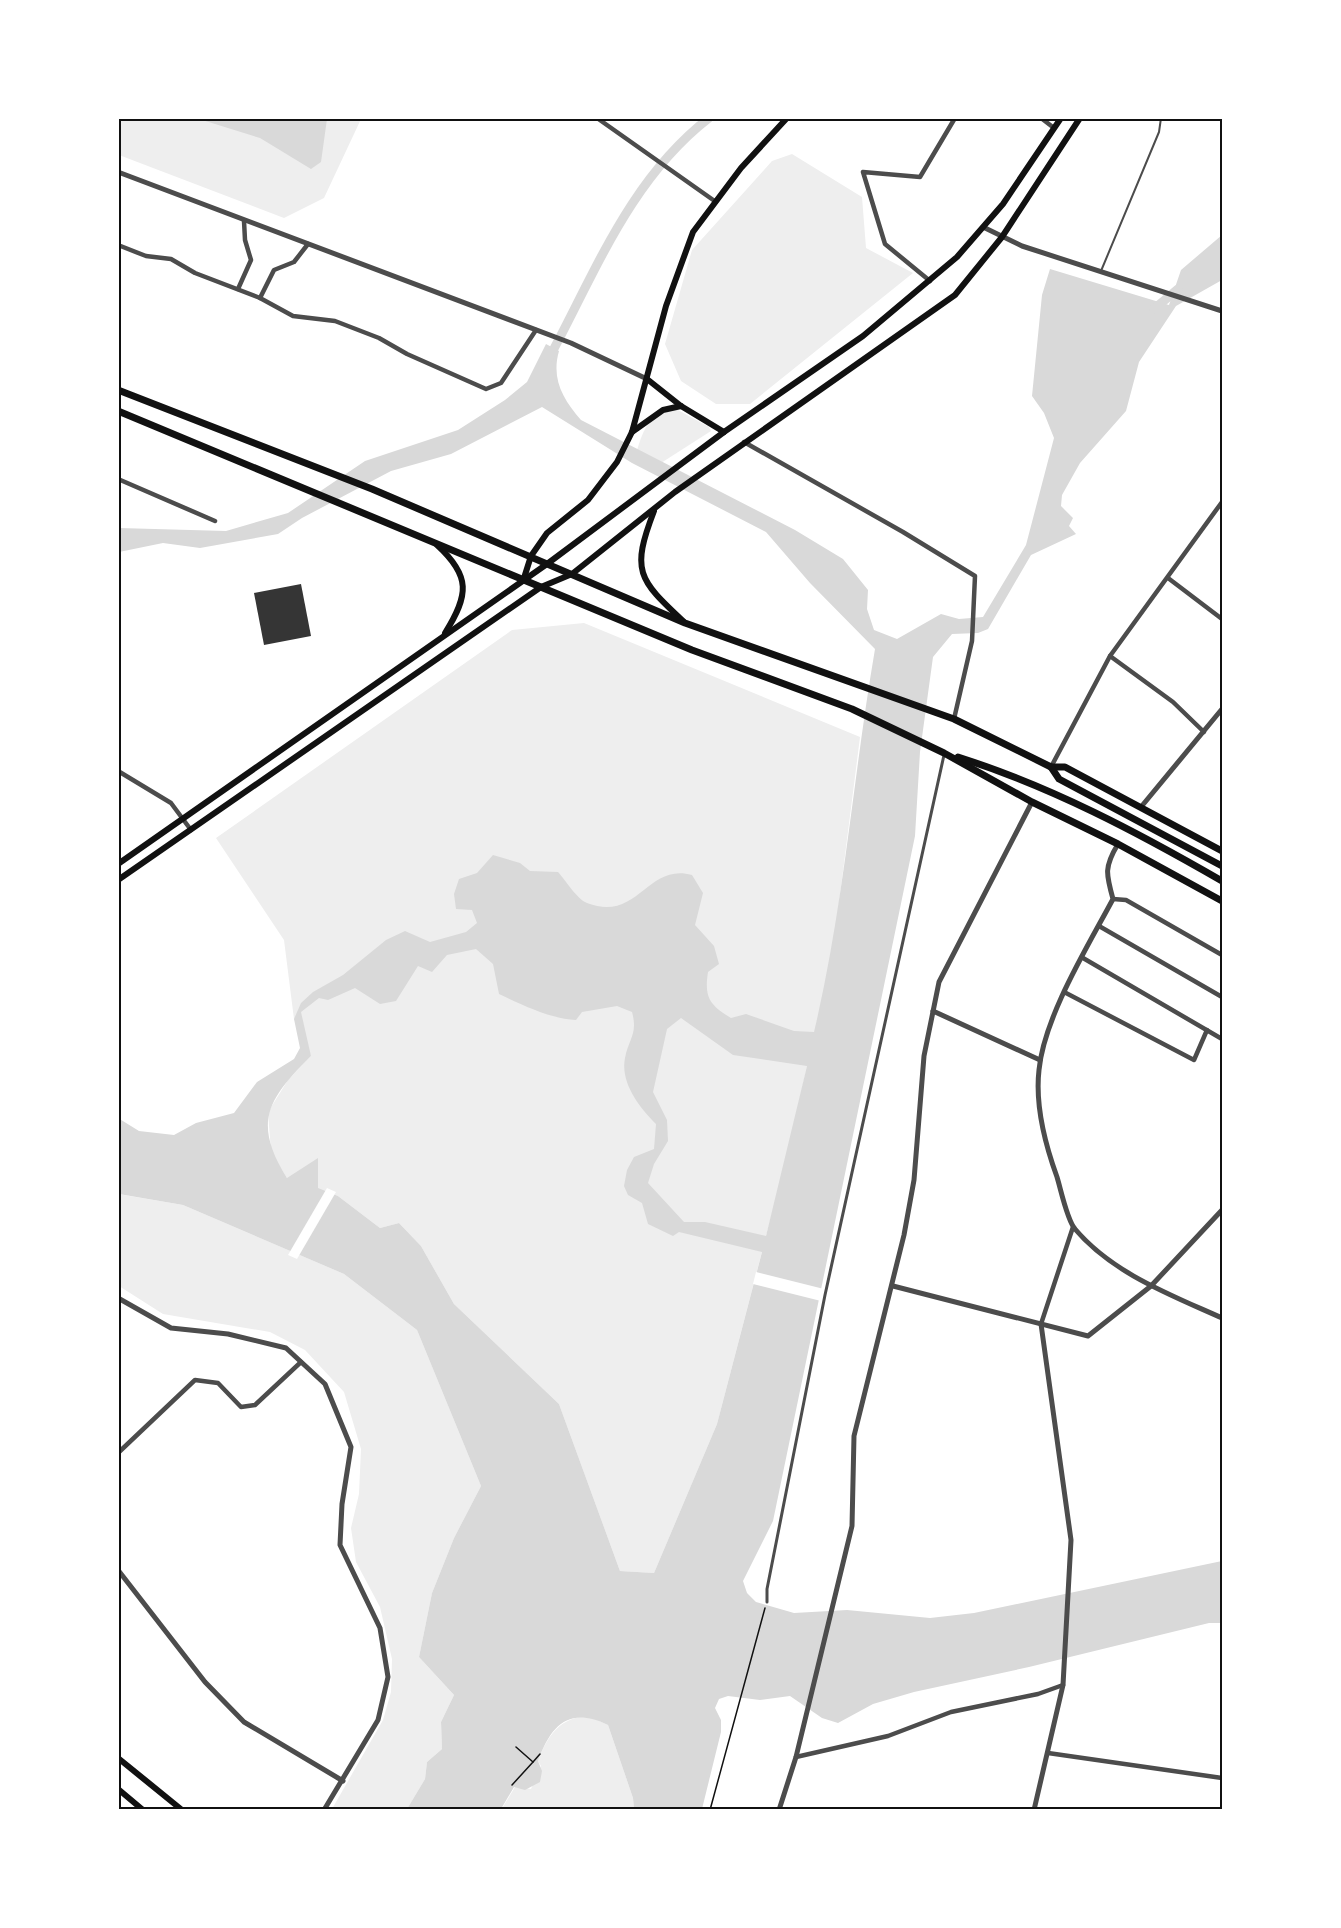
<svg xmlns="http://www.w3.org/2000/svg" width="1341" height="1928" viewBox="0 0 1341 1928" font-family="Lora,serif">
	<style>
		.green { fill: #eee }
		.water { fill: #d9d9d9; fill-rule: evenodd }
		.pier { fill: #fff }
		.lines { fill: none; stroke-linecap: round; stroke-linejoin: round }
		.canal { stroke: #d9d9d9; stroke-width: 9 }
		.building { fill: #353535 }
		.path { stroke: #111; stroke-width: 1.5 }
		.service { stroke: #4c4c4c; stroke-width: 2 }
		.pedestrian { stroke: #4c4c4c; stroke-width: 3 }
		.minor { stroke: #4c4c4c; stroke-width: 4.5 }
		.tertiary { stroke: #4c4c4c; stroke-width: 5 }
		.secondary { stroke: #111; stroke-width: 6 }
		.primary { stroke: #111; stroke-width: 7 }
		.neatline { fill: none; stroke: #111; stroke-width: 2 }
	</style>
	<rect width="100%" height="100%" fill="#fff"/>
	<!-- green -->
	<g class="green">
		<path d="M 118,119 L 361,119 L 324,198 L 284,218 L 119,155 Z"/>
		<path d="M 792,154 L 862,197 L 866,248 L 913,273 L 750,404 L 716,404 L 681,381 L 665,344 L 692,250 L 772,161 Z"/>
		<path d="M 676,409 L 709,427 L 711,431 L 661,463 L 637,450 C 646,422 649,418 676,409 Z"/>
		<path d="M 584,623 L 860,737 L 832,958 L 783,1171 L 717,1424 L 654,1573 L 620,1571 L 559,1404 L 454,1304 L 421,1246 L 399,1223 L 380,1228 L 338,1196 L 287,1178 L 271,1152 L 268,1112 L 288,1080 L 311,1056 L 294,1019 L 284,940 L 216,838 L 512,630 Z"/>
		<path d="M 118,1194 L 183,1205 L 344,1274 L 417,1330 L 481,1486 L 454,1538 L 432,1593 L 419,1657 L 454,1695 L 441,1722 L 442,1749 L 427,1762 L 425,1779 L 407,1809 L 332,1809 L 383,1720 L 391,1692 L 392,1659 L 380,1607 L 356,1562 L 351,1528 L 359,1494 L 361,1449 L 344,1392 L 305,1350 L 270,1332 L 163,1314 L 119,1286 Z"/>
		<path d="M 589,1716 L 608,1725 L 633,1798 L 634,1809 L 501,1810 L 515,1787 L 531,1789 L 541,1766 L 538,1761 C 548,1735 560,1717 589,1716 Z"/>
	</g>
	<!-- water -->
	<g class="water">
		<path d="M 199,119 L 327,119 L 321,162 L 311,169 L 260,138 Z"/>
		<path d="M 1222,235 L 1222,280 L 1176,306 L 1139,362 L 1126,411 L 1080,463 L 1062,495 L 1061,506 L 1073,518 L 1069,526 L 1076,534 L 1031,555 L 988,629 L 978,633 L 952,634 L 933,657 L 920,752 L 915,836 L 773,1521 L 743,1581 L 747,1593 L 756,1602 L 794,1613 L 847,1610 L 930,1618 L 974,1613 L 1222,1561 L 1222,1623 L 1209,1623 L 1029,1667 L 914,1692 L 873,1704 L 838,1723 L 822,1718 L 790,1696 L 760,1700 L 728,1696 L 719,1699 L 715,1708 L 721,1720 L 721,1732 L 702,1809 L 634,1809 L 633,1798 L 608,1725 C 570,1707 552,1723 538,1761 L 542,1771 L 540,1782 L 525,1790 L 514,1787 L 501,1809 L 407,1809 L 425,1779 L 427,1762 L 442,1749 L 441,1722 L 454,1695 L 419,1657 L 432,1593 L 454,1538 L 481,1486 L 417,1330 L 344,1274 L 183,1205 L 119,1194 L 118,1118 L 139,1131 L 174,1135 L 196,1123 L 234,1113 L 257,1082 L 294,1059 L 300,1048 L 294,1019 L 301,1003 L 313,992 L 343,975 L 386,940 L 405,931 L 430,942 L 466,932 L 477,923 L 472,910 L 456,909 L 454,894 L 459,879 L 477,873 L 493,855 L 520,863 L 530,871 L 558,872 C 566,881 577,899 587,903 C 638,923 647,862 692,875 L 703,893 L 695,925 L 714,946 L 719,964 L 708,972 C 704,998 710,1005 731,1018 L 746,1014 L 794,1031 L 814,1032 C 844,906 853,777 875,649 L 810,583 L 766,532 L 632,463 L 542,407 L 451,454 L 391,471 L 302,518 L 278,534 L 200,548 L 163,543 L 119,552 L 119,528 L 226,531 L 288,513 L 365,461 L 458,430 L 505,400 L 527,382 L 546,344 L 559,351 C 551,379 563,399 581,420 L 795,530 L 843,559 L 868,590 L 867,609 L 874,630 L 897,639 L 941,614 L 959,619 L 983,617 L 1026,545 L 1054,438 L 1044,413 L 1032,396 L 1042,295 L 1050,269 L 1169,305 L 1181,270 ZM 476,949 L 493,964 L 499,994 C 522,1005 551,1019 576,1020 L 582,1012 L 617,1006 L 632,1012 C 638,1034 629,1038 625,1058 C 620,1083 640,1108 656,1124 L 654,1149 L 634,1157 L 627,1170 L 624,1186 L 628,1195 L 642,1203 L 648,1224 L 673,1236 L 679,1232 L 762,1252 L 717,1424 L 654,1573 L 620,1571 L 559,1404 L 454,1304 L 421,1246 L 399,1223 L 380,1228 L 338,1196 L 318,1188 L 318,1158 L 287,1178 C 252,1122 268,1099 311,1056 L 301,1012 L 319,998 L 328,1000 L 355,988 L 380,1004 L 396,1001 L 418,966 L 432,972 L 447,955 ZM 681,1018 L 733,1055 L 807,1066 L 766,1236 L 705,1222 L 684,1222 L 648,1183 L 654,1164 L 668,1141 L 667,1120 L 653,1092 L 667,1029 Z"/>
	</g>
	<!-- pier -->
	<g class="pier">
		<path d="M 327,1188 L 336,1192 L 297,1259 L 288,1255 Z"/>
		<path d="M 756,1272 L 824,1289 L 821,1301 L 753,1284 Z"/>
	</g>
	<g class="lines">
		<!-- canal -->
		<g class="canal">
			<path d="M 1154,309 L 1178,289"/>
			<path d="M 549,358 C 595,273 630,179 709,118"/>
		</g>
	</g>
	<!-- building -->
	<path class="building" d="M 301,584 L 311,636 L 264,645 L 254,593 Z"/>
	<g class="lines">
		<!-- path -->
		<g class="path">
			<path d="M 533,1762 L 540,1754"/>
			<path d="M 512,1785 L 533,1762 L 516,1747"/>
			<path d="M 710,1810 L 765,1608"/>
		</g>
		<!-- service -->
		<path class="service" d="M 1101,271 L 1159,132 L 1161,118"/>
		<!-- pedestrian -->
		<path class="pedestrian" d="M 767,1602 L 767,1589 L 825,1295 L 944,755"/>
		<!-- minor -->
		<g class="minor">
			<path d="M 597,118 L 716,202"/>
			<path d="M 1041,118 L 1054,128"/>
			<path d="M 118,245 L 146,256 L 171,259 L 195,273 L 260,298 L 293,316 L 335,321 L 379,338 L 407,354 L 486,389 L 501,383 L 536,330"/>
			<path d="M 930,281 L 885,244 L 863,172 L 920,177 L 955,118"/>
			<path d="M 238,289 L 251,260 L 245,240 L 244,221"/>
			<path d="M 260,298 L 274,270 L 294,262 L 308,244"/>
			<path d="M 744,442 L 903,532 L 975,576 L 972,641 L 954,719"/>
			<path d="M 118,479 L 215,521"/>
			<path d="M 1168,578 L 1222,619"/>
			<path d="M 1110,656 L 1173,702 L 1204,732"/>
			<path d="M 1051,767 L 1110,656 L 1222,502"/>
			<path d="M 118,771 L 171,803 L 191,830"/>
			<path d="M 1113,899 L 1126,900 L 1222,955"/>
			<path d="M 1099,926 L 1222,997"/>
			<path d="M 1083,958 L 1222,1039"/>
			<path d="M 1066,993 L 1194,1060 L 1207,1030"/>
			<path d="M 1041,1324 L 1073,1227"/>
			<path d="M 118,1453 L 195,1380 L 218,1383 L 241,1407 L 255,1405 L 301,1362"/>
			<path d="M 1048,1753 L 1222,1778"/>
			<path d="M 796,1757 L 888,1736 L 951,1712 L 1038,1694 L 1063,1685"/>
		</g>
		<!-- tertiary -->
		<g class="tertiary">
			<path d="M 118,172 L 571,343 L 647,379"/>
			<path d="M 983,227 L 1022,246 L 1222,311"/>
			<path d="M 1141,807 L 1222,709"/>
			<path d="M 1118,844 C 1104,867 1106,874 1113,899 C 1088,946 1044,1017 1039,1070 C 1035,1105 1045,1144 1057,1177 C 1061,1190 1067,1220 1075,1229 C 1112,1273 1171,1295 1222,1318"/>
			<path d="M 933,1011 L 1040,1060"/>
			<path d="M 893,1286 L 1088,1336 L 1151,1286 L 1222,1210"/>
			<path d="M 118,1298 L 171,1328 L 228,1334 L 286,1348 L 325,1384 L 351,1447 L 342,1504 L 340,1545 L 380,1628 L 388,1677 L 378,1720 L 324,1810"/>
			<path d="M 118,1570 L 205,1682 L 244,1722 L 343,1781"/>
			<path d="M 779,1810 L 796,1757 L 852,1526 L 854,1436 L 904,1235 L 914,1180 L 924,1056 L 939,982 L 1032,802"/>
			<path d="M 1034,1810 L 1063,1685 L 1071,1540 L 1041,1324"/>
		</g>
		<!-- secondary -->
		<g class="secondary">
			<path d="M 647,379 L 681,406 L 724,432"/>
			<path d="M 632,432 L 663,410 L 681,406"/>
			<path d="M 654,511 C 631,571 638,579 683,621"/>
			<path d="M 437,545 C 471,576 469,595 445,633"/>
			<path d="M 524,578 L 531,556 L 547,533 L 588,500 L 617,462 L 632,432 L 666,306 L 693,232 L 741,168 L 787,118"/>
			<path d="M 118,864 L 547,564 L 724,432 L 863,336 L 957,257 L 1003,204 L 1061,118"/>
			<path d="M 118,880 L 541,587 L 572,574 L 675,492 L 955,295 L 1002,237 L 1080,118"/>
			<path d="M 118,1758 L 182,1810"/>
			<path d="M 118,1789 L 143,1810"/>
		</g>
		<!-- primary -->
		<g class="primary">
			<path d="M 118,390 L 372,489 L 685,623 L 954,719 L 1051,767 L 1065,767 L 1222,851"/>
			<path d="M 118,411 L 692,650 L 852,709 L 944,753 L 1032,802 L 1118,844 L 1222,901"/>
			<path d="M 958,757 C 1052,787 1137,832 1222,881"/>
			<path d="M 1051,767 L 1059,779 L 1222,866"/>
		</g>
	</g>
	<!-- border -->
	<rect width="1341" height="1928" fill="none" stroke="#ffffff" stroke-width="240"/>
	<rect x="120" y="120" width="1101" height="1688" class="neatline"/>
</svg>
